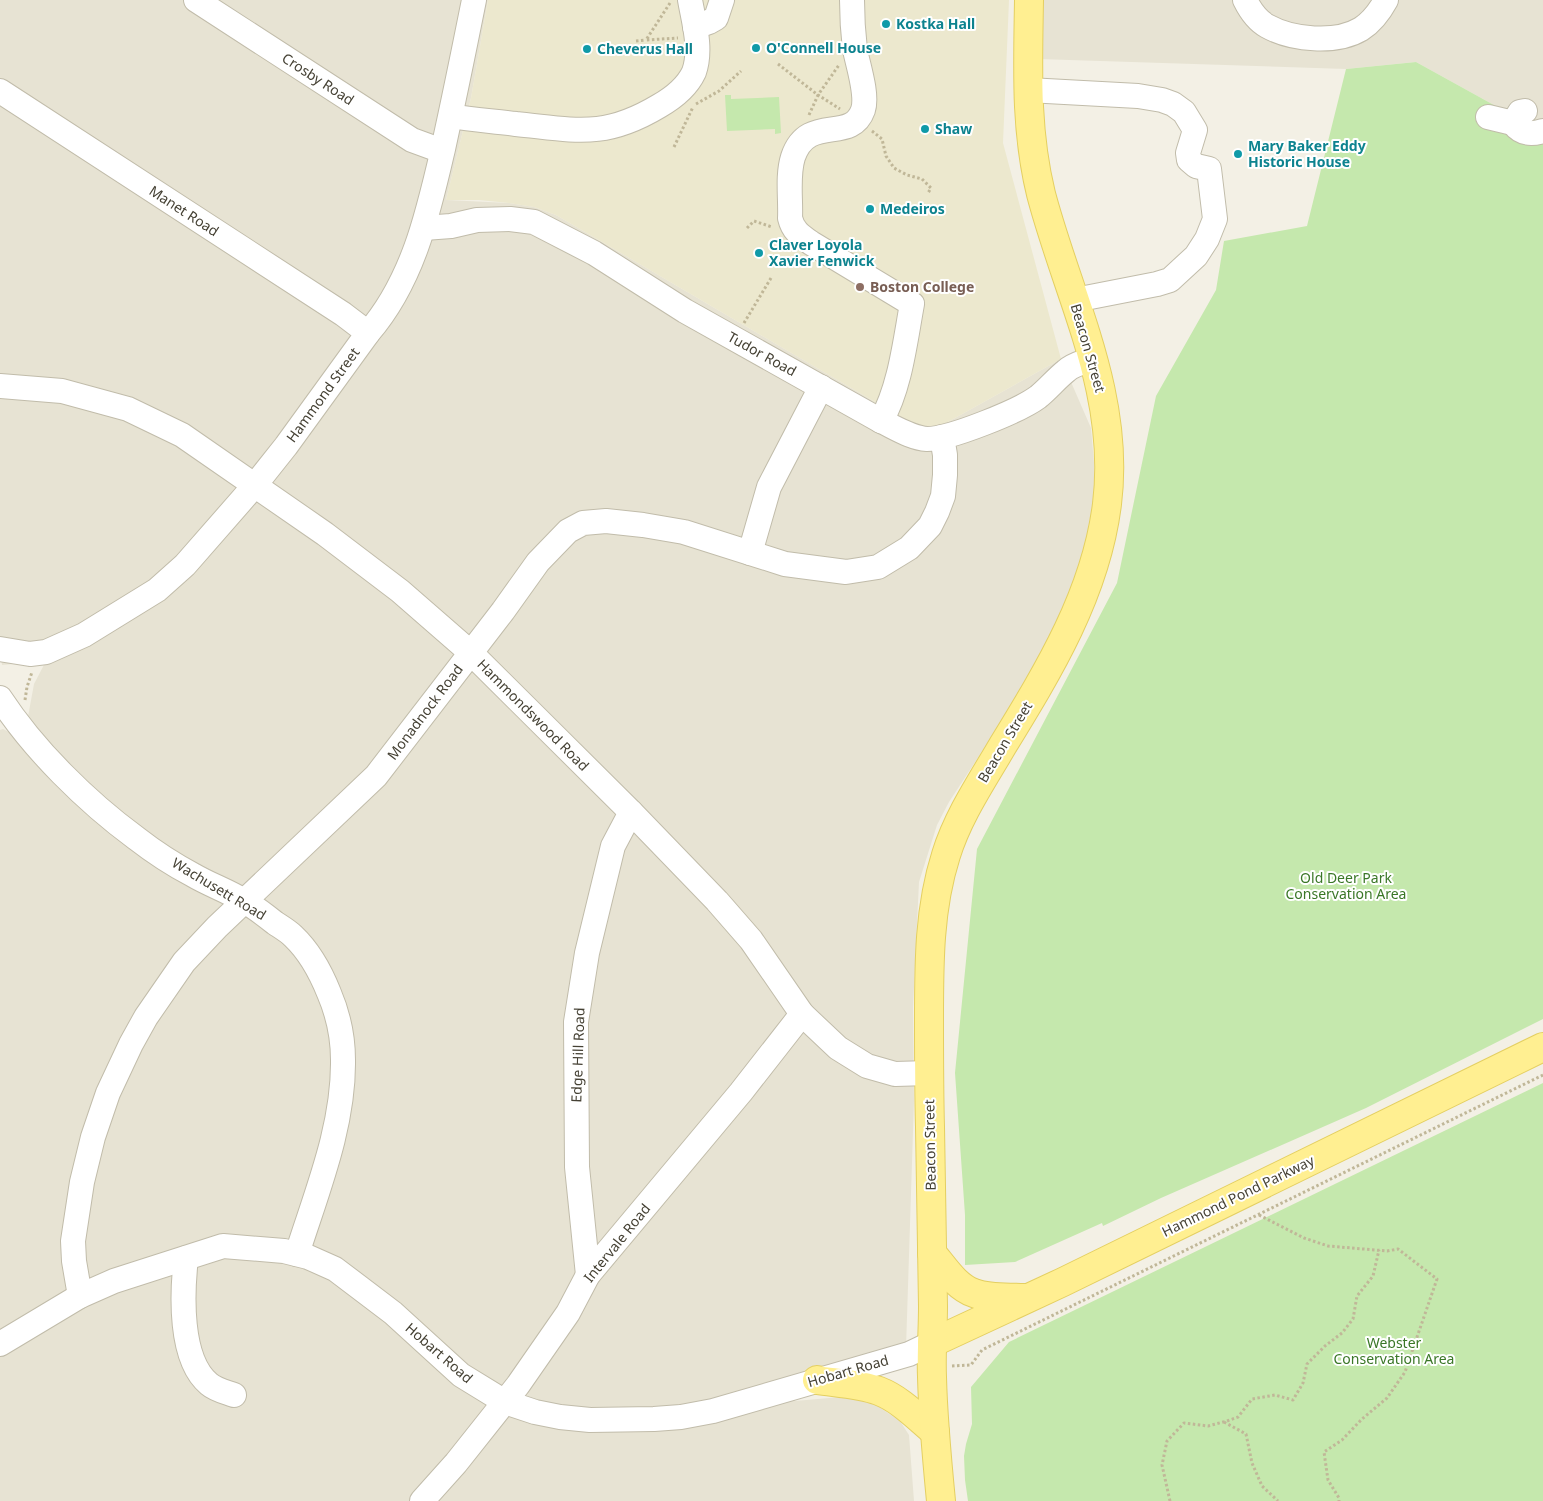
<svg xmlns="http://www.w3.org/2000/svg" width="1543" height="1501" viewBox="0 0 1543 1501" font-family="'Noto Sans',sans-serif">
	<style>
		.residential { fill: #e7e3d3 }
		.education { fill: #ece8ce }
		.green { fill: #c5e8ad }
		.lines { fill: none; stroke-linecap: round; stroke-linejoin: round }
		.minor-casing { stroke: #c1bcaa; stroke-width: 26 }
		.major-casing { stroke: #e4cf61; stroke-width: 30 }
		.path { stroke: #c0b798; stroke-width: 3; stroke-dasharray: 2.5 2.5; stroke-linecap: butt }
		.minor { stroke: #fff; stroke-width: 24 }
		.major { stroke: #ffef91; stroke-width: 28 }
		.culture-dot { fill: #0f9aa8; stroke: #fff; stroke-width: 2 }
		.education-dot { fill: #8d6e63; stroke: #fff; stroke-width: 2 }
		.labels { text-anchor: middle; stroke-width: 4; stroke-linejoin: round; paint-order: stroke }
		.culture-label { font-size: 14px; font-weight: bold; fill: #0d838f; stroke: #fff; text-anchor: start }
		.street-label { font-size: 14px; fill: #454134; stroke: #fff }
		.education-label { font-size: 14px; font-weight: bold; fill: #785e54; stroke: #fff; text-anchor: start }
		.park-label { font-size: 14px; fill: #3a7727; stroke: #fff }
	</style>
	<rect width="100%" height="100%" fill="#f3f0e5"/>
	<!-- residential -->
	<g class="residential">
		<path d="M 0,0 L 488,0 L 471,98 L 446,200 L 509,203 L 534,207 L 556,215 L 928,433 L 1061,359 L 1091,428 L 1096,486 L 1084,550 L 1076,575 L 1036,669 L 949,802 L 937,825 L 919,882 L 913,1007 L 914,1101 L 906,1348 L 795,1375 L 795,1401 L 852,1396 L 870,1401 L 900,1421 L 909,1435 L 914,1501 L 0,1501 L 0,730 L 3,729 L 17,736 L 27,722 L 34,684 L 46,661 L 2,665 L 0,648 Z"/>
		<path d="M 1039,0 L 1543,0 L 1543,132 L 1416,62 L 1346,69 L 1038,59 Z"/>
	</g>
	<!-- education -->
	<path class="education" d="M 488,0 L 1009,0 L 1003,143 L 1061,359 L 928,433 L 556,215 L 534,207 L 509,203 L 479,200 L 446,200 L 471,98 Z"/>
	<!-- green -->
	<g class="green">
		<path d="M 1416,62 L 1543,132 L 1543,1019 L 1366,1108 L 1161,1198 L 1103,1226 L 1102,1223 L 1015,1262 L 965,1265 L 965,1215 L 955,1073 L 977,849 L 1117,583 L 1156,396 L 1216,290 L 1224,241 L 1307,226 L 1346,69 Z"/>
		<path d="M 725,95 L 731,95 L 731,99 L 779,97 L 781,133 L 775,134 L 775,129 L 727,131 Z"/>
		<path d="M 1543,1083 L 1543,1501 L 968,1501 L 965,1480 L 964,1456 L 966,1444 L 972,1424 L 971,1387 L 1009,1342 Z"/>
	</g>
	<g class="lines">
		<defs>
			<g id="minor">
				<path d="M 196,0 L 412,140 L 442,151"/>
				<path d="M 852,0 C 852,17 853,33 855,50 C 858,65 868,95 863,110 C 851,144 808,113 793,157 C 787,176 791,199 790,218 C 793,231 801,236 811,243 L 912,304 C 905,342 900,388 881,421"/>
				<path d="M 1245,0 C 1250,10 1258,21 1267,26 C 1292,40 1336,44 1361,29 C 1372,22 1380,11 1386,0"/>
				<path d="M 695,27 L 709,22 L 716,18 L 722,0"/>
				<path d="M 1028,90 L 1138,96 L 1162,100 L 1173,104 L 1184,112 L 1195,130 L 1188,153 L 1189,160 L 1196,166 L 1209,169 L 1215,219 L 1207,239 L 1196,256 L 1170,280 L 1157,284 L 1075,300"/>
				<path d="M 0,91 L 343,314 L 368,333"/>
				<path d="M 1525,111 L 1520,112 L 1513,123 C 1521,134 1530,135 1543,131"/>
				<path d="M 451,116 C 473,120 494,121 516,124 C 576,130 604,139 659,106 C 673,98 687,87 694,72 C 702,49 694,23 690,0"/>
				<path d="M 1488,117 L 1513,123"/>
				<path d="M 424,228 L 451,226 L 477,220 L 510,219 L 534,222 L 594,253 L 685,311 L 881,421 C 896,428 911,438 927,439 C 950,439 1019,411 1038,397 C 1048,389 1056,379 1066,371 C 1073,364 1085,362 1094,358"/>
				<path d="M 0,386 L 62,391 L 128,409 L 182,435 L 325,534 L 400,591 L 470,652 L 631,812 L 717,901 L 751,940 L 802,1014 L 838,1048 L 867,1066 L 895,1074 L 929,1073"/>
				<path d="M 750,553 L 769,487 L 821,387"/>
				<path d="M 0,649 L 30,654 L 46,652 L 84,635 L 157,590 L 185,565 L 255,485 L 286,446 L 368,333 C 413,281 428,214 443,149 C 454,99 464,50 474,0"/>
				<path d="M 0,698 C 34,750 87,802 136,838 C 154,852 174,865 193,875 C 210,885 228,891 244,901 C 255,907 265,915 275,923 C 281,927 288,931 293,936 C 310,952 321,973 329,993 C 338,1014 343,1037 343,1060 C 344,1126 317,1191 297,1254"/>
				<path d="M 186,1258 C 182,1293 179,1359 209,1384 C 216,1390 226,1392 234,1395"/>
				<path d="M 588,1275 L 577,1167 L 576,1022 L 587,953 L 613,846 L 631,812"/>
				<path d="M 80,1296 L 74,1261 L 73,1241 L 82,1182 L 93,1137 L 108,1093 L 131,1044 L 146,1017 L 184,962 L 217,927 L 376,776 L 503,611 L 538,562 L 568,531 L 583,523 L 606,521 L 643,525 L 684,532 L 785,564 L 846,572 L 878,567 L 909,548 L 930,526 L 937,512 L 943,496 L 945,475 L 945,455 L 942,437"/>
				<path d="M 0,1344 L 80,1296 L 114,1281 L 223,1246 L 284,1251 L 308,1257 L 335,1269 L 393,1313 L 461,1375 L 505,1402 L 535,1412 L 560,1417 L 590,1420 L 654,1419 L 681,1417 L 713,1411 L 909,1354 L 932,1343"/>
				<path d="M 422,1501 L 456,1463 L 518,1385 L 568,1313 L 588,1275 L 741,1092 L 802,1014"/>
			</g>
			<g id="major">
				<path d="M 932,1253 C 944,1267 956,1287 974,1293 C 989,1299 1008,1297 1024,1298"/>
				<path d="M 932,1343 L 1063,1282 L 1543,1047"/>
				<path d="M 817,1380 C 837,1383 860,1384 879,1391 C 900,1399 918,1418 935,1432"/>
				<path d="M 941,1501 C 937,1460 933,1418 932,1377 C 931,1353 933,1330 933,1306 C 932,1247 931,1187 930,1127 C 929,1091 929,1054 929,1018 C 929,963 929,908 946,855 C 958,816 982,781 1003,745 C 1049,670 1096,593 1107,504 C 1121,393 1068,297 1041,194 C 1025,129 1028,66 1029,0"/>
			</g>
		</defs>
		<!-- minor casing -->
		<use href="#minor" class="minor-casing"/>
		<!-- major casing -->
		<use href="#major" class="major-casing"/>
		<!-- path -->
		<g class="path">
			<path d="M 670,3 L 646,40 L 678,38"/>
			<path d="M 636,41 L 646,40"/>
			<path d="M 778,64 L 818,95 L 840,109"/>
			<path d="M 696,104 L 719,91 L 741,71"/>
			<path d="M 809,115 L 818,95 L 839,65"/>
			<path d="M 872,131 L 882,139 L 886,156 L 894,168 L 907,175 L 922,179 L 931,188 L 928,193"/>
			<path d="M 674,147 L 693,107"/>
			<path d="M 747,228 L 754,221 L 772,227"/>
			<path d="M 744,323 L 771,278"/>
			<path d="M 25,700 L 27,687 L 32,672"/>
			<path d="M 1259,1215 L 1304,1238 L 1328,1246 L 1387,1251 L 1398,1249 L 1437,1279 L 1405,1372 L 1387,1398 L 1362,1419 L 1342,1440 L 1324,1452 L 1328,1480 L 1339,1498 L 1339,1501"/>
			<path d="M 952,1366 L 971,1365 L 982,1350 L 1543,1075"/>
			<path d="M 1224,1422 L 1246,1434 L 1252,1463 L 1262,1486 L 1278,1501"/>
			<path d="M 1170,1501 L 1162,1465 L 1167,1441 L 1184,1423 L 1208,1426 L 1227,1421 L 1238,1417 L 1252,1399 L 1275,1395 L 1293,1400 L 1303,1383 L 1307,1364 L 1325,1346 L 1342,1333 L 1353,1319 L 1357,1296 L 1373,1276 L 1379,1250"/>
		</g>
		<!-- minor -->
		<use href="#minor" class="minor"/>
		<!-- major -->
		<use href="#major" class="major"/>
	</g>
	<!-- markers -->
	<g class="culture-dot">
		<circle cx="886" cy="24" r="5"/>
		<circle cx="756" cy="48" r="5"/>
		<circle cx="587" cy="49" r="5"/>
		<circle cx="925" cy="129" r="5"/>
		<circle cx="1238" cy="154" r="5"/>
		<circle cx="870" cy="209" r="5"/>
		<circle cx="759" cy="253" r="5"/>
	</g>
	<circle class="education-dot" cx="860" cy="287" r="5"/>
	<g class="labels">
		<!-- culture labels -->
		<g class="culture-label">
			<text x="896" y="29">Kostka Hall</text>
			<text x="766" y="53">O'Connell House</text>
			<text x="597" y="54">Cheverus Hall</text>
			<text x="935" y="134">Shaw</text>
			<text x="1248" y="151">Mary Baker Eddy<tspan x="1248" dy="16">Historic House</tspan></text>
			<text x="880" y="214">Medeiros</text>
			<text x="769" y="250">Claver Loyola<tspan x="769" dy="16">Xavier Fenwick</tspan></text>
		</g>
		<!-- street labels -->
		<g class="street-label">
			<text transform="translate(318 79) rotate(33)" y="5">Crosby Road</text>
			<text transform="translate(184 211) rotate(33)" y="5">Manet Road</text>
			<text transform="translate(1088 348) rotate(74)" y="5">Beacon Street</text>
			<text transform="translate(762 354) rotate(29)" y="5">Tudor Road</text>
			<text transform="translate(323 395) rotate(-54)" y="5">Hammond Street</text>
			<text transform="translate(425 712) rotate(-53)" y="5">Monadnock Road</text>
			<text transform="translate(533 715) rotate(45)" y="5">Hammondswood Road</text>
			<text transform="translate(1005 742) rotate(-59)" y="5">Beacon Street</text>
			<text transform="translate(219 889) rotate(31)" y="5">Wachusett Road</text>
			<text transform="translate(578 1055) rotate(-88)" y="5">Edge Hill Road</text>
			<text transform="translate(930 1145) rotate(-91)" y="5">Beacon Street</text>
			<text transform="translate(1238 1196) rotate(-26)" y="5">Hammond Pond Parkway</text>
			<text transform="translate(617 1243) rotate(-51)" y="5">Intervale Road</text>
			<text transform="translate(439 1353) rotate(41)" y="5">Hobart Road</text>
			<text transform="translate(848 1371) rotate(-16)" y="5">Hobart Road</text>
		</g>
		<!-- education labels -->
		<g class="education-label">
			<text x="870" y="292">Boston College</text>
		</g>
		<!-- park labels -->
		<g class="park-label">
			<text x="1346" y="883">Old Deer Park<tspan x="1346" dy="16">Conservation Area</tspan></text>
			<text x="1394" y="1348">Webster<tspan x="1394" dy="16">Conservation Area</tspan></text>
		</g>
	</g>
</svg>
